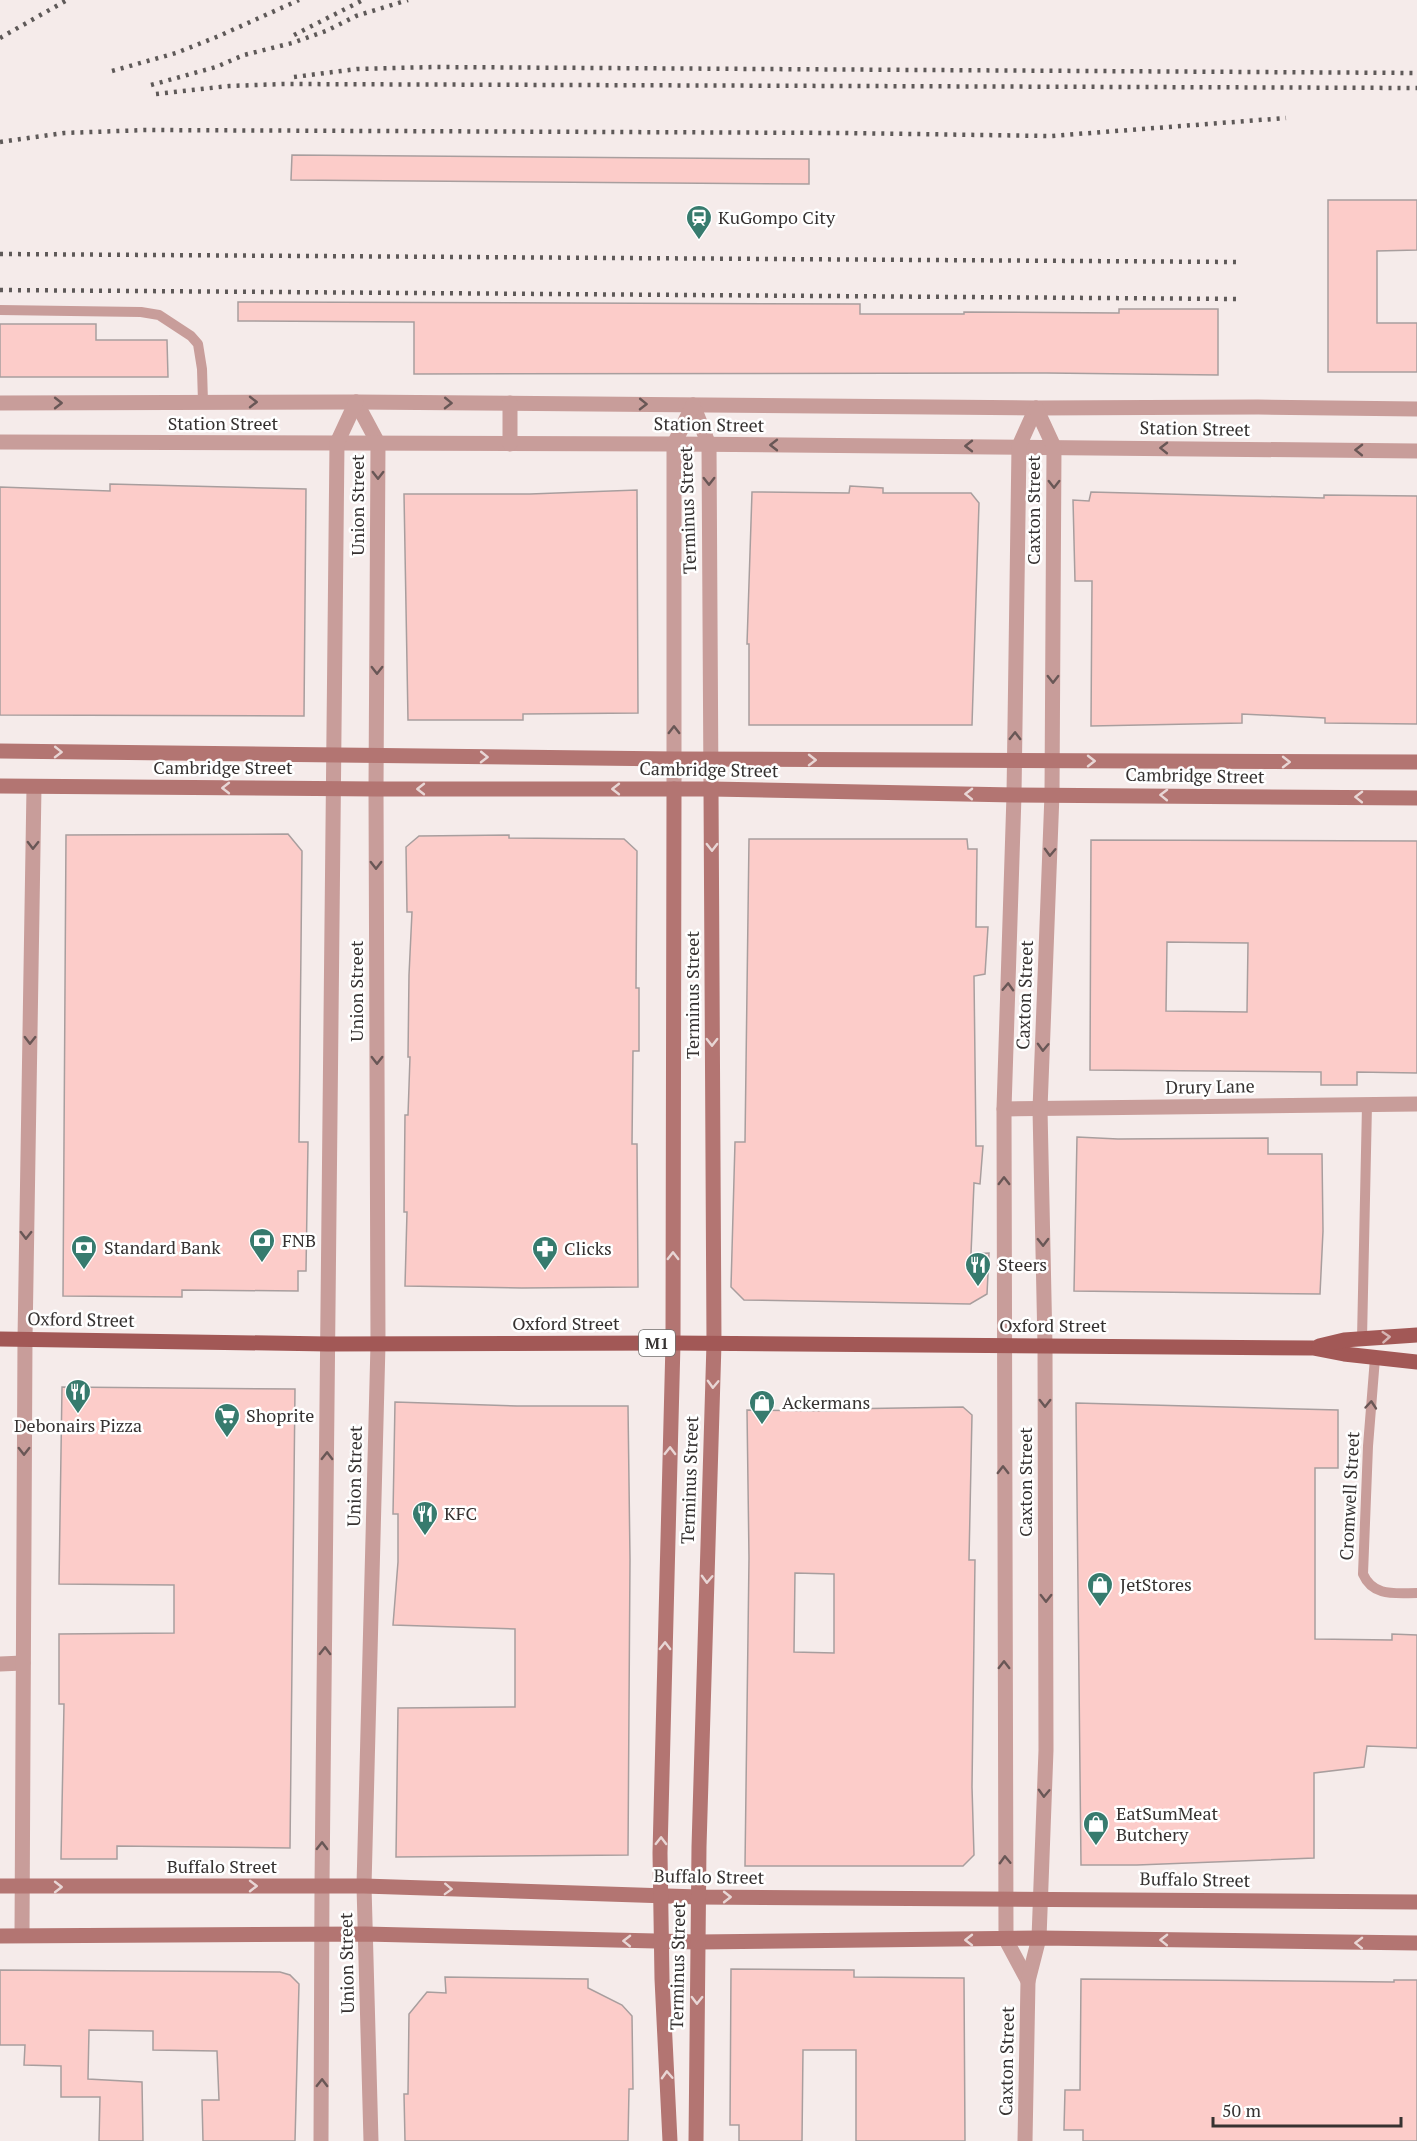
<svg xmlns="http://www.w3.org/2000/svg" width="1417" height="2141" viewBox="0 0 1417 2141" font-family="'PT Serif',serif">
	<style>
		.building { fill: #fcccc9; stroke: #a89e9e; stroke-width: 1.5; fill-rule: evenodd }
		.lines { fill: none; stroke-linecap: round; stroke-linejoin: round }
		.lane { stroke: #c89d9a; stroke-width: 10 }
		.street { stroke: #c89d9a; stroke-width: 15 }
		.secondary { stroke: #b37572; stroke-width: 15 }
		.primary { stroke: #a25856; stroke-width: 15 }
		.rail { stroke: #5e5958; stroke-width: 4.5; stroke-dasharray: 3 6; stroke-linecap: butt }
		.oneway { stroke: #695756 }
		.oneway2 { stroke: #e8d6d5 }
		.oneway3 { stroke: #d5b4b3 }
		.labels { text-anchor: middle; stroke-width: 5; stroke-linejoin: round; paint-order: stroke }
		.shield { fill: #fff; stroke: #72706f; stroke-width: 1.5 }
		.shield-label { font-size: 16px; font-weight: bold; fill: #363231 }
		.poi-label { font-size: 18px; fill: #363231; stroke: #fff; text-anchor: start }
		.street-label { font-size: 18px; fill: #363231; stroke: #fff }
	</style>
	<rect width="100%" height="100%" fill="#f5ebea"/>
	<!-- building -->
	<g class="building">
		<path d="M 292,155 L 809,159 L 809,184 L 291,180 Z"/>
		<path d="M 1328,200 L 1417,200 L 1417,250 L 1377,251 L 1377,323 L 1417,323 L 1417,372 L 1328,372 Z"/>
		<path d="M 238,302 L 860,304 L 860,314 L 964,314 L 964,312 L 1119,313 L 1119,309 L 1218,309 L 1218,375 L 1047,373 L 414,374 L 414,322 L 238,321 Z"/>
		<path d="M 0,324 L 96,324 L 96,340 L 167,340 L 168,377 L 0,377 Z"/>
		<path d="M 110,484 L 306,489 L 304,716 L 0,715 L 0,487 L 110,491 Z"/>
		<path d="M 850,486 L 883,488 L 883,493 L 971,493 L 979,503 L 972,725 L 749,725 L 749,644 L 747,644 L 752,492 L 849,493 Z"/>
		<path d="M 637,490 L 638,713 L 523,714 L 523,720 L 408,720 L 404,494 L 530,494 Z"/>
		<path d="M 1091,492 L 1324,498 L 1324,495 L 1417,496 L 1417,724 L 1325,723 L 1325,718 L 1242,714 L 1242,723 L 1091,726 L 1092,581 L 1075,581 L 1073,500 L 1089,501 Z"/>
		<path d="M 288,834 L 302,851 L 299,1142 L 308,1142 L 306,1271 L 298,1271 L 298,1291 L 182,1290 L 182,1297 L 63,1296 L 66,835 Z"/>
		<path d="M 509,835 L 509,838 L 624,839 L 637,851 L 636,988 L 639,988 L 639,1051 L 633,1051 L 632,1144 L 637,1144 L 638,1287 L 522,1288 L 405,1286 L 407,1212 L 404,1212 L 405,1115 L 408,1115 L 410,1057 L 408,1057 L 409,975 L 412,912 L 407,912 L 406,847 L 419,836 Z"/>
		<path d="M 749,839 L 967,839 L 968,849 L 977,849 L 976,927 L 988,927 L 985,974 L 974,976 L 976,1146 L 983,1146 L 980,1184 L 974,1183 L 971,1254 L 989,1253 L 987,1294 L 970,1304 L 744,1300 L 731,1287 L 735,1142 L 745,1142 Z"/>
		<path d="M 1091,840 L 1417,841 L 1417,1073 L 1357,1072 L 1357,1085 L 1321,1085 L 1321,1072 L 1090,1070 ZM 1167,942 L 1248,943 L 1247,1012 L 1166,1011 Z"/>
		<path d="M 1077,1137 L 1118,1139 L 1268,1138 L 1268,1154 L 1322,1154 L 1323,1231 L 1320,1294 L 1074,1291 Z"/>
		<path d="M 62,1387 L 295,1389 L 290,1848 L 117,1846 L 117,1859 L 61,1859 L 64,1704 L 59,1704 L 59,1634 L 174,1633 L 174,1585 L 59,1584 Z"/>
		<path d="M 395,1402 L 517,1406 L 628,1406 L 630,1559 L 628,1855 L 396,1857 L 398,1708 L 515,1707 L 515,1629 L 393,1625 L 398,1562 L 398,1514 L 393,1514 Z"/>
		<path d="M 1076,1403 L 1338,1410 L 1338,1468 L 1315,1468 L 1315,1639 L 1392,1640 L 1392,1634 L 1417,1635 L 1417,1748 L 1367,1746 L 1364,1767 L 1314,1773 L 1314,1858 L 1137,1865 L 1081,1865 Z"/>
		<path d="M 963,1407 L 972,1415 L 969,1560 L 975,1560 L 972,1787 L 974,1855 L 963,1866 L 745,1866 L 749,1558 L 747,1410 L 839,1411 L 839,1409 ZM 795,1573 L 834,1574 L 834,1653 L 794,1652 Z"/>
		<path d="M 731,1969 L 854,1970 L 854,1977 L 964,1978 L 965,2141 L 856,2141 L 856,2050 L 803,2050 L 802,2141 L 739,2141 L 739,2125 L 730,2125 Z"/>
		<path d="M 0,1970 L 280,1972 L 290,1975 L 299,1984 L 295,2141 L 203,2141 L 202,2100 L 219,2100 L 217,2051 L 153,2050 L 153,2031 L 89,2030 L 88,2079 L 142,2082 L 143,2141 L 99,2141 L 100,2097 L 61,2097 L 61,2066 L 24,2065 L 25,2045 L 0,2045 Z"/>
		<path d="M 445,1977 L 588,1979 L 588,1988 L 622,2005 L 632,2016 L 633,2089 L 629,2089 L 628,2141 L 405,2141 L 404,2094 L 408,2094 L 409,2014 L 427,1992 L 446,1993 Z"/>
		<path d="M 1081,1979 L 1394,1982 L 1394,1980 L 1417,1980 L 1417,2141 L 1083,2141 L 1083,2130 L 1064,2130 L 1065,2090 L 1080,2090 Z"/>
	</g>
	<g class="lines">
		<!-- lane -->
		<g class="lane">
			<path d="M 0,310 L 141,312 L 159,315 L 191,336 L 198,344 L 202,369 L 203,402"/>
			<path d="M 1362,1339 L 1367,1105"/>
			<path d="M 1375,1358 L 1368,1446 L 1363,1574 C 1373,1597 1395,1593 1417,1593"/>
		</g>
		<!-- street -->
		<g class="street">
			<path d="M 356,402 L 378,443 L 376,789 L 378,1344 L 364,1886 L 371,2141"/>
			<path d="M 0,403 L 356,402 L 1036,408 L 1258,407 L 1417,409"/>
			<path d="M 693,405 L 709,445 L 711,789"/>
			<path d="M 0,442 L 674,444 L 1417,451"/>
			<path d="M 510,444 L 510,403"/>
			<path d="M 674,789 L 674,444 L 693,405"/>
			<path d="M 1004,1109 L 1417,1104"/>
			<path d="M 0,1664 L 23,1663"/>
			<path d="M 22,1935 L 25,1339 L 34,787"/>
			<path d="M 1028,1981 L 1006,1940 L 1004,1109 L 1014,795 L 1019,446 L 1036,408"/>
			<path d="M 321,2141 L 322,1885 L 337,443 L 356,402"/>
			<path d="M 1025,2141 L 1028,1981 L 1039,1938 L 1046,1750 L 1045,1345 L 1040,1109 L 1052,794 L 1054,447 L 1036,408"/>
		</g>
		<!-- secondary -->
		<g class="secondary">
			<path d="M 0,751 L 674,759 L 1417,762"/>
			<path d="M 0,786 L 376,789 L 711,789 L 1014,795 L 1417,798"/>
			<path d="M 0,1886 L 364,1886 L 698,1897 L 1417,1902"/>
			<path d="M 0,1936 L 365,1934 L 698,1942 L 1039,1938 L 1417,1943"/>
			<path d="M 670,2141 L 662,1979 L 660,1853 L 673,1343 L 674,789"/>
			<path d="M 696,2141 L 699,1847 L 714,1343 L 711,789"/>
		</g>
		<!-- primary -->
		<g class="primary">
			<path d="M 0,1339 L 328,1344 L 673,1343 L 1313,1348 L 1344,1354 L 1417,1362"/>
			<path d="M 1319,1346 L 1344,1340 L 1417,1335"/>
		</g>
		<!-- rail -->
		<g class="rail">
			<path d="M 294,35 L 363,0"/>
			<path d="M 0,38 L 67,0"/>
			<path d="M 112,71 L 176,53 L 219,36 L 299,0"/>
			<path d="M 294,77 L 357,69 L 434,67 L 1417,73"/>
			<path d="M 151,85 L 216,67 L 244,55 L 292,43 L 326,31 L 356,16 L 408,0"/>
			<path d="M 156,94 L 229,86 L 283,84 L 1417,88"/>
			<path d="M 0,142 L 64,133 L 146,130 L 843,133 L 1051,136 L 1286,118"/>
			<path d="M 0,254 L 1236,262"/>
			<path d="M 0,290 L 1237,299"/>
		</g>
	</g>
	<!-- one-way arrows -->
	<defs><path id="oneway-chevron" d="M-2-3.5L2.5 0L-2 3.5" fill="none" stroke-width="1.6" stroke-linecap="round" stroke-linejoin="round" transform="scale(1.5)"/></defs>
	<g class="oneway">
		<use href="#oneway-chevron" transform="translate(253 402)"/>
		<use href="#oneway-chevron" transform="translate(58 403)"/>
		<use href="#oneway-chevron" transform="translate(448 403) rotate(1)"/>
		<use href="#oneway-chevron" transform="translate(643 404) rotate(1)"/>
		<use href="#oneway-chevron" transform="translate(774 445) rotate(-180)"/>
		<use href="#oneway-chevron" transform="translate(969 446) rotate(-180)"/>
		<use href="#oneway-chevron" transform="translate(1164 448) rotate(-179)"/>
		<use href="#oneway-chevron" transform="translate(1359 450) rotate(-179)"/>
		<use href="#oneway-chevron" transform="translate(378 475) rotate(90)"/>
		<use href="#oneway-chevron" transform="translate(709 481) rotate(90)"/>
		<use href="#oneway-chevron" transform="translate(1054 484) rotate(90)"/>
		<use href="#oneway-chevron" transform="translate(377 670) rotate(90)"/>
		<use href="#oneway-chevron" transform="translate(1053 679) rotate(90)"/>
		<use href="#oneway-chevron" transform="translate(674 730) rotate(-90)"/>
		<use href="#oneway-chevron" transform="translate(1015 736) rotate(-89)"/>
		<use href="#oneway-chevron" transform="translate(33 845) rotate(91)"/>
		<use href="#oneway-chevron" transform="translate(1050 852) rotate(92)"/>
		<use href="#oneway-chevron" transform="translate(376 865) rotate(90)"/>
		<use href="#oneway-chevron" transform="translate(1008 987) rotate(-88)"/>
		<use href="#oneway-chevron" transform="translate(30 1040) rotate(91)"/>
		<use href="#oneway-chevron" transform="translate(1043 1047) rotate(92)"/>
		<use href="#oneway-chevron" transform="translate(377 1060) rotate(90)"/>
		<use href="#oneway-chevron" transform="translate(1004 1181) rotate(-90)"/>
		<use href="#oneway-chevron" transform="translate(26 1235) rotate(91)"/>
		<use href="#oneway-chevron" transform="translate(1043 1242) rotate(89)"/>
		<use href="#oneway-chevron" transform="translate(1045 1403) rotate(90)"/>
		<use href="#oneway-chevron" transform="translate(1371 1405) rotate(-85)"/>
		<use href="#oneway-chevron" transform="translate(24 1451) rotate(90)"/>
		<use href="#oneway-chevron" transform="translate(327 1456) rotate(-89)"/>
		<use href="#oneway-chevron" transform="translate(1003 1470) rotate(-90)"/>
		<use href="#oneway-chevron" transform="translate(1046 1598) rotate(90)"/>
		<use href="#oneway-chevron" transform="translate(325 1651) rotate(-89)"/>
		<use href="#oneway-chevron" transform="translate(1004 1665) rotate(-90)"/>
		<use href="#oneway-chevron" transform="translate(1044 1793) rotate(92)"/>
		<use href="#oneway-chevron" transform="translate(322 1846) rotate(-89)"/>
		<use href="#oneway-chevron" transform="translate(1005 1860) rotate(-92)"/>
		<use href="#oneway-chevron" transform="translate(322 2083) rotate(-89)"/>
	</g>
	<g class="oneway2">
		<use href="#oneway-chevron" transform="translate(58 752) rotate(1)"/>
		<use href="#oneway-chevron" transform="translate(484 757) rotate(1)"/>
		<use href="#oneway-chevron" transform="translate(812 760)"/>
		<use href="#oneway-chevron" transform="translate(1091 761)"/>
		<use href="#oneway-chevron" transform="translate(1286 762)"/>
		<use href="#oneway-chevron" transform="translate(226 788) rotate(-180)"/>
		<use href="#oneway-chevron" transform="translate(421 789) rotate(180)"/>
		<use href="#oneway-chevron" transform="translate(616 789) rotate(180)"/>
		<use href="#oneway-chevron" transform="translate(969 794) rotate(-179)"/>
		<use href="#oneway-chevron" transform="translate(1164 795) rotate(-179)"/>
		<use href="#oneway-chevron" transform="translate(1359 797) rotate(-179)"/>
		<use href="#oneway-chevron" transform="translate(712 847) rotate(90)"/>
		<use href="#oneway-chevron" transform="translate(712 1042) rotate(90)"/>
		<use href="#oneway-chevron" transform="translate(673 1256) rotate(-90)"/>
		<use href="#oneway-chevron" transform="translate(713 1384) rotate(92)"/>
		<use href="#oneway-chevron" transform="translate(670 1451) rotate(-89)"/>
		<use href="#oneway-chevron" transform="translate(707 1579) rotate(92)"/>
		<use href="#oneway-chevron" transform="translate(665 1646) rotate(-89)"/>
		<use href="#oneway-chevron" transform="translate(661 1841) rotate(-89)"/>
		<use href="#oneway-chevron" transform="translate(253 1886)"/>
		<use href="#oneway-chevron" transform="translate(58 1887)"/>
		<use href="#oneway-chevron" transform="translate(448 1889) rotate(2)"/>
		<use href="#oneway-chevron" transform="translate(727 1897)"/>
		<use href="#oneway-chevron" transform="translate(969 1940) rotate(180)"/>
		<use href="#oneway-chevron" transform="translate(1164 1940) rotate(-179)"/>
		<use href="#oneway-chevron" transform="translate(627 1941) rotate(-179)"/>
		<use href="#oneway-chevron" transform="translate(1359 1943) rotate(-179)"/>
		<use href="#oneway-chevron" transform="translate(697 2000) rotate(91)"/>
		<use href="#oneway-chevron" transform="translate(667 2075) rotate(-93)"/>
	</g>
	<use class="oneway3" href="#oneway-chevron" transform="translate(1386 1337) rotate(-4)"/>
	<!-- icons -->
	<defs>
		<symbol id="station-pin" viewBox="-11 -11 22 30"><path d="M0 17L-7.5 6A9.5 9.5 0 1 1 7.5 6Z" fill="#377b6e" stroke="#fff"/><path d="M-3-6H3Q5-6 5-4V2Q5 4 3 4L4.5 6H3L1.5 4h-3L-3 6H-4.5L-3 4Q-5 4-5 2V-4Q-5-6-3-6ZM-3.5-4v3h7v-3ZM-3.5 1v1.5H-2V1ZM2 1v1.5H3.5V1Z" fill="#fff"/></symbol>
		<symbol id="bank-pin" viewBox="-11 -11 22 30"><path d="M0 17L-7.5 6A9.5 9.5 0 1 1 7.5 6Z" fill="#377b6e" stroke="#fff"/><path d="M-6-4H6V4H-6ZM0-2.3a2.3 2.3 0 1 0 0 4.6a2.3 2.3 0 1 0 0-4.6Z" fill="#fff"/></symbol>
		<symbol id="pharmacy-pin" viewBox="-11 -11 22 30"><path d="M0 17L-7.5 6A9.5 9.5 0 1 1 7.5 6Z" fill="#377b6e" stroke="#fff"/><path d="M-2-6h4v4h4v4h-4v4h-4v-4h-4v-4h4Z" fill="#fff"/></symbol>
		<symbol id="restaurant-pin" viewBox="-11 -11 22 30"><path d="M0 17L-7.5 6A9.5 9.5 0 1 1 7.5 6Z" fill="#377b6e" stroke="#fff"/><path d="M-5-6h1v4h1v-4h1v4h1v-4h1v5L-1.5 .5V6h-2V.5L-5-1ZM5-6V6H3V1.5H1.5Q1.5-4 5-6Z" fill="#fff"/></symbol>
		<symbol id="shop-pin" viewBox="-11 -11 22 30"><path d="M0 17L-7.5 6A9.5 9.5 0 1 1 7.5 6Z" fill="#377b6e" stroke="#fff"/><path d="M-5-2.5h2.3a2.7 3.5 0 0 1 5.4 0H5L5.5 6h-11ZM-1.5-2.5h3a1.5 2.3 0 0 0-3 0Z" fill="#fff"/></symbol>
		<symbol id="supermarket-pin" viewBox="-11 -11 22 30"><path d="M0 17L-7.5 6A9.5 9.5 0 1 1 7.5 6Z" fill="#377b6e" stroke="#fff"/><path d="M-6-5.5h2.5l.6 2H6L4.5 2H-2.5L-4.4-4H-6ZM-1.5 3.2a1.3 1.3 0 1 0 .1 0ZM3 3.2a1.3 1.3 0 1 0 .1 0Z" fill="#fff"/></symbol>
	</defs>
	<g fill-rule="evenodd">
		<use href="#station-pin" x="684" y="203" width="30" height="40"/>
		<use href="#bank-pin" x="247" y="1226" width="30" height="40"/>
		<use href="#bank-pin" x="69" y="1233" width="30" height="40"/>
		<use href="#pharmacy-pin" x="530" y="1234" width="30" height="40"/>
		<use href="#restaurant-pin" x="963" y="1250" width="30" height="40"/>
		<use href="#restaurant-pin" x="63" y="1377" width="30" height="40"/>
		<use href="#shop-pin" x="747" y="1388" width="30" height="40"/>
		<use href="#supermarket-pin" x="212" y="1401" width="30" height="40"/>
		<use href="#restaurant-pin" x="410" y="1499" width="30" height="40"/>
		<use href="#shop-pin" x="1085" y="1570" width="30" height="40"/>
		<use href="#shop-pin" x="1081" y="1809" width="30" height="40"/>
	</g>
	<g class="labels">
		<!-- shield labels -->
		<rect class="shield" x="639" y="1330" width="36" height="26" rx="4.5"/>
		<g class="shield-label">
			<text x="657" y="1349">M1</text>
		</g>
		<!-- poi labels -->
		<g class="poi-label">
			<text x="718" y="224">KuGompo City</text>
			<text x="282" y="1247">FNB</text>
			<text x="104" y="1254">Standard Bank</text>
			<text x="564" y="1255">Clicks</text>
			<text x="998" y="1271">Steers</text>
			<text x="782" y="1409">Ackermans</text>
			<text x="246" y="1422">Shoprite</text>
			<text x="78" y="1432" text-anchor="middle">Debonairs Pizza</text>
			<text x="444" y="1520">KFC</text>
			<text x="1120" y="1591">JetStores</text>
			<text x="1116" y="1820">EatSumMeat<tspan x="1116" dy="21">Butchery</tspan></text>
		</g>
		<!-- street labels -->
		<g class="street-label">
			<text x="223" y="430">Station Street</text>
			<text transform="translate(709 425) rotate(1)" y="6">Station Street</text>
			<text transform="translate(1195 429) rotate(1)" y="6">Station Street</text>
			<text transform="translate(358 505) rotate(-90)" y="6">Union Street</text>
			<text transform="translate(688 510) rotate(-92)" y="6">Terminus Street</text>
			<text transform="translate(1034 510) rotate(-90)" y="6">Caxton Street</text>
			<text x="223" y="774">Cambridge Street</text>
			<text transform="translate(709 770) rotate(1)" y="6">Cambridge Street</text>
			<text transform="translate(1195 776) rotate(1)" y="6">Cambridge Street</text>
			<text transform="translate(357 991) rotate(-90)" y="6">Union Street</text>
			<text transform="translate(693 995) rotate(-90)" y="6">Terminus Street</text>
			<text transform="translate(1025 995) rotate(-88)" y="6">Caxton Street</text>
			<text transform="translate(1210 1087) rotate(-1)" y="6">Drury Lane</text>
			<text transform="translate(81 1320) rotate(1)" y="6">Oxford Street</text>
			<text x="566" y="1330">Oxford Street</text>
			<text x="1053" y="1332">Oxford Street</text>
			<text transform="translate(355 1476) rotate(-89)" y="6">Union Street</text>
			<text transform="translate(690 1480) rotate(-88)" y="6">Terminus Street</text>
			<text transform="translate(1026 1482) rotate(-90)" y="6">Caxton Street</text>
			<text transform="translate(1350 1496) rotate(-87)" y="6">Cromwell Street</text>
			<text x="222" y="1873">Buffalo Street</text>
			<text transform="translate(709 1877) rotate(1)" y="6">Buffalo Street</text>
			<text transform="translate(1195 1880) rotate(1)" y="6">Buffalo Street</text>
			<text transform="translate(347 1963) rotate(-91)" y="6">Union Street</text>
			<text transform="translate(678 1966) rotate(-89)" y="6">Terminus Street</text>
			<text transform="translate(1007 2061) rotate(-89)" y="6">Caxton Street</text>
		</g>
	</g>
	<!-- scale -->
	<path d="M1213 2117v9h188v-9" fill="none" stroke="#363231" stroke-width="3"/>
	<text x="1222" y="2117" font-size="18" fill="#363231" stroke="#ffffff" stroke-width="4.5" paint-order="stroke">50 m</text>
</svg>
